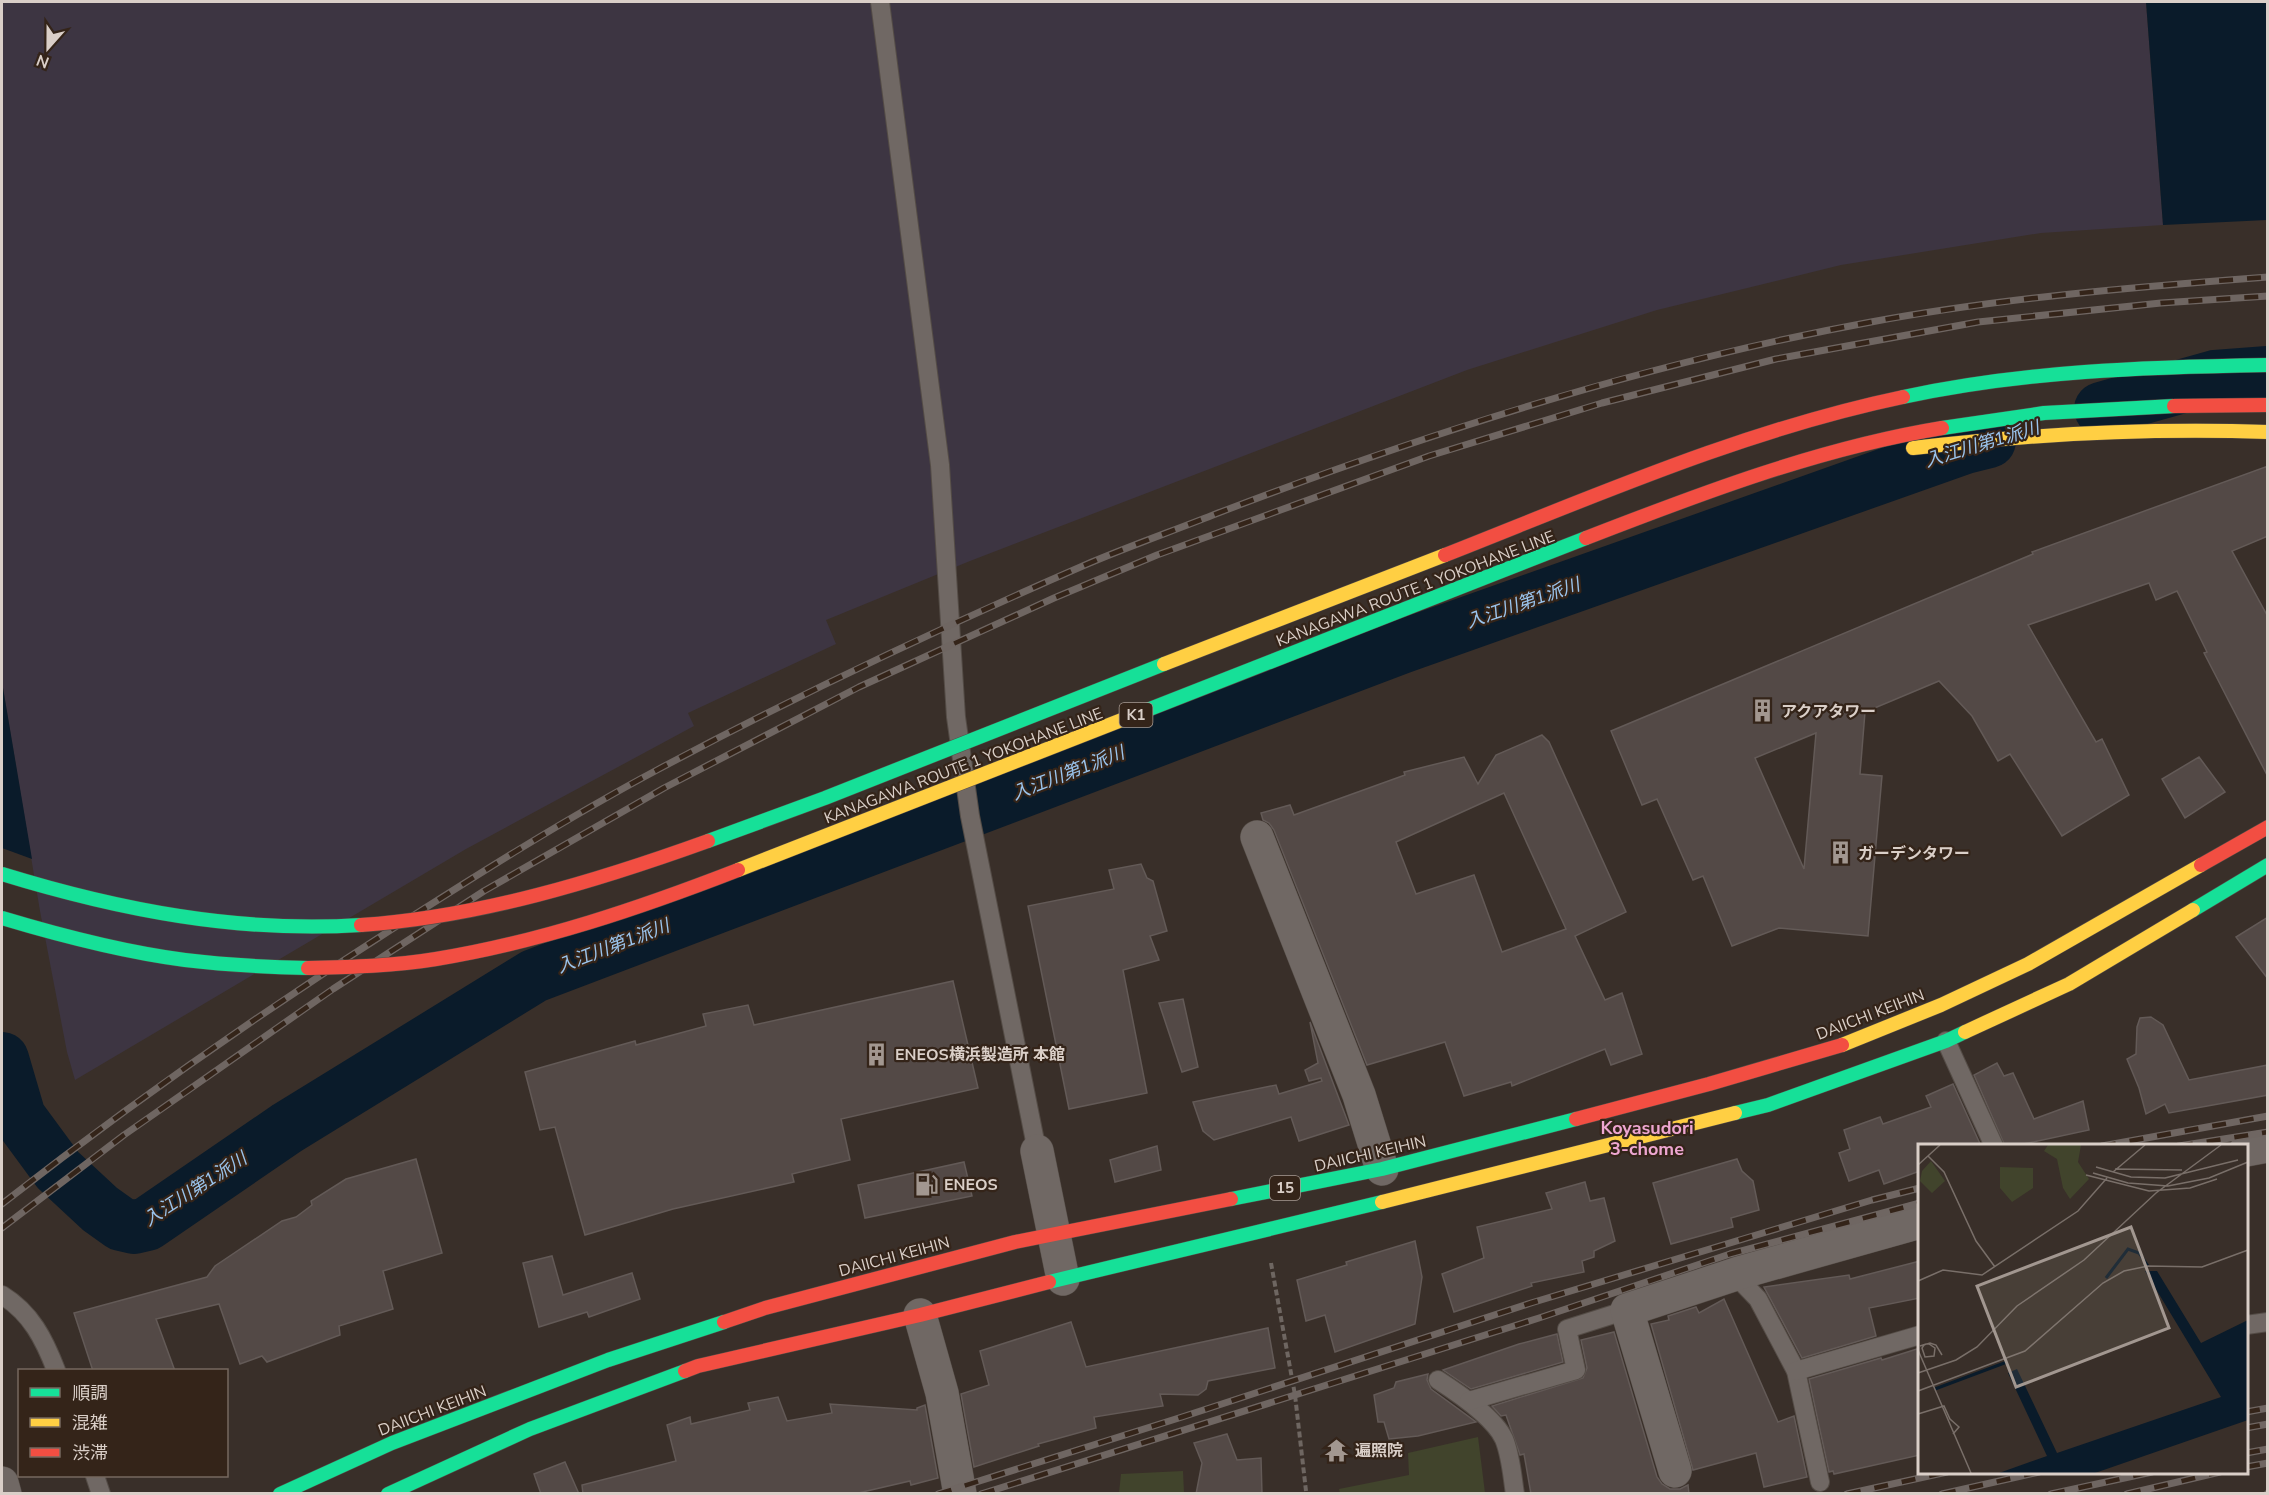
<svg xmlns="http://www.w3.org/2000/svg" width="2269" height="1495" viewBox="0 0 2269 1495" font-family="'Nunito Sans','Noto Sans JP',sans-serif">
	<style>
		.industrial { fill: #3d3542 }
		.green { fill: #41442c }
		.water { fill: #0a1b2a }
		.lines { fill: none; stroke-linecap: round; stroke-linejoin: round }
		.river { stroke: #0a1b2a; stroke-width: 54 }
		.building { fill: #534946; stroke: #635a57; stroke-width: 1.5; fill-rule: evenodd }
		.lane-casing { stroke: #544c46; stroke-width: 20 }
		.street-casing { stroke: #544c46; stroke-width: 34 }
		.fast-casing { stroke: #544c46; stroke-width: 15 }
		.slow-casing { stroke: #544c46; stroke-width: 15 }
		.jam-casing { stroke: #544c46; stroke-width: 15 }
		.path { stroke: #6e6661; stroke-width: 4; stroke-dasharray: 6 3; stroke-linecap: butt }
		.lane { stroke: #706864; stroke-width: 18 }
		.street { stroke: #706864; stroke-width: 33 }
		.fast { stroke: #16e098; stroke-width: 14 }
		.slow { stroke: #ffcf43; stroke-width: 14 }
		.jam { stroke: #f24e42; stroke-width: 14 }
		.rail-casing { stroke: #6f6662; stroke-width: 7 }
		.rail { stroke: #342419; stroke-width: 4.5; stroke-dasharray: 14; stroke-linecap: butt }
		.fast-bridge-casing { stroke: #544c46; stroke-width: 15; stroke-linecap: butt }
		.slow-bridge-casing { stroke: #544c46; stroke-width: 15; stroke-linecap: butt }
		.jam-bridge-casing { stroke: #544c46; stroke-width: 15; stroke-linecap: butt }
		.fast-bridge { stroke: #16e098; stroke-width: 14 }
		.slow-bridge { stroke: #ffcf43; stroke-width: 14 }
		.jam-bridge { stroke: #f24e42; stroke-width: 14 }
		.labels { text-anchor: middle; stroke-width: 4.5; stroke-linejoin: round; paint-order: stroke }
		.shield { fill: #342419; stroke: #a89c94; stroke-width: 1.5 }
		.shield-label { font-size: 15px; font-weight: bold; fill: #dacfc8 }
		.street-label { font-size: 16px; fill: #dacfc8; stroke: #342419 }
		.poi-label { font-size: 16px; font-weight: bold; fill: #dacfc8; stroke: #342419; text-anchor: start }
		.water-label { font-size: 18px; font-style: italic; fill: #9ac4ed; stroke: #342419 }
		.neighbourhood-label { font-size: 18px; font-weight: bold; fill: #eea6d1; stroke: #342419 }
		.inset-river { fill: none; stroke: #0a1b2a; stroke-width: 3 }
		.inset-road { fill: none; stroke: #796f69; stroke-width: 1.5 }
		.view { fill: #a29790; fill-opacity: 0.15; stroke: #a29790; stroke-width: 3 }
		.inset-edge { fill: none; stroke: #dacfc8; stroke-width: 3 }
	</style>
	<rect width="100%" height="100%" fill="#392f29"/>
	<!-- industrial -->
	<path class="industrial" d="M 2,2 L 2146,2 L 2163,225 L 2041,233 L 1841,265 L 1657,310 L 1467,370 L 970,561 L 826,620 L 836,644 L 688,713 L 694,726 L 466,849 L 75,1080 L 67,1052 L 40,911 L 2,682 Z"/>
	<!-- green -->
	<g class="green">
		<path d="M 1478,1437 L 1485,1493 L 1340,1493 L 1339,1489 L 1409,1475 L 1408,1453 Z"/>
		<path d="M 1183,1471 L 1184,1493 L 1119,1493 L 1121,1474 Z"/>
	</g>
	<!-- water -->
	<g class="water">
		<path d="M 2146,2 L 2267,2 L 2267,220 L 2163,225 Z"/>
		<path d="M 2,682 L 32,859 L 2,848 Z"/>
	</g>
	<g class="lines">
		<!-- river -->
		<g class="river">
			<path d="M 2101,409 L 2215,377 L 2268,373"/>
			<path d="M 2,1059 L 19,1117 L 58,1170 L 100,1209 L 121,1224 L 134,1227 L 147,1224 L 287,1128 L 534,976 L 1401,647 L 1965,447 L 1989,441"/>
		</g>
	</g>
	<!-- building -->
	<g class="building">
		<path d="M 2268,466 L 2268,536 L 2232,551 L 2268,617 L 2268,777 L 2204,653 L 2207,652 L 2177,591 L 2156,600 L 2149,583 L 2028,625 L 2096,742 L 2102,739 L 2129,795 L 2062,836 L 2010,754 L 1998,761 L 1972,716 L 1939,681 L 1865,712 L 1860,774 L 1882,776 L 1868,936 L 1779,928 L 1732,946 L 1703,876 L 1693,880 L 1657,799 L 1642,805 L 1611,731 L 2033,554 L 2032,552 ZM 1816,733 L 1804,869 L 1755,758 Z"/>
		<path d="M 1542,735 L 1549,742 L 1626,912 L 1575,936 L 1605,1000 L 1622,993 L 1642,1054 L 1611,1065 L 1605,1049 L 1512,1086 L 1511,1082 L 1464,1096 L 1445,1042 L 1367,1065 L 1274,830 L 1269,823 L 1263,820 L 1261,813 L 1290,805 L 1294,815 L 1405,775 L 1404,772 L 1464,757 L 1478,784 L 1496,755 ZM 1504,793 L 1566,929 L 1502,952 L 1474,875 L 1416,894 L 1396,842 Z"/>
		<path d="M 2199,757 L 2225,792 L 2185,818 L 2162,779 Z"/>
		<path d="M 1141,864 L 1147,878 L 1153,881 L 1167,931 L 1150,936 L 1159,960 L 1123,970 L 1147,1093 L 1069,1109 L 1028,906 L 1114,889 L 1109,870 Z"/>
		<path d="M 2268,917 L 2268,979 L 2236,937 Z"/>
		<path d="M 953,981 L 978,1088 L 841,1119 L 850,1160 L 792,1174 L 794,1182 L 673,1209 L 585,1235 L 555,1127 L 540,1130 L 525,1072 L 635,1041 L 636,1045 L 706,1026 L 703,1014 L 748,1005 L 754,1025 Z"/>
		<path d="M 1183,999 L 1198,1067 L 1182,1072 L 1159,1003 Z"/>
		<path d="M 2151,1017 L 2163,1025 L 2189,1080 L 2268,1065 L 2268,1095 L 2169,1113 L 2165,1104 L 2146,1114 L 2139,1088 L 2127,1059 L 2136,1054 L 2137,1027 L 2140,1018 Z"/>
		<path d="M 1310,1022 L 1349,1125 L 1299,1141 L 1291,1117 L 1214,1140 L 1203,1131 L 1193,1102 L 1276,1085 L 1279,1094 L 1322,1081 L 1321,1078 L 1309,1081 L 1305,1070 L 1318,1063 Z"/>
		<path d="M 1997,1063 L 2004,1076 L 2013,1073 L 2034,1119 L 2083,1101 L 2089,1130 L 2014,1146 L 2005,1146 L 1974,1075 Z"/>
		<path d="M 1953,1084 L 1981,1146 L 1920,1146 L 1920,1171 L 1884,1184 L 1879,1170 L 1849,1181 L 1839,1153 L 1850,1149 L 1844,1130 L 1880,1117 L 1883,1124 L 1931,1107 L 1926,1096 Z"/>
		<path d="M 1157,1146 L 1161,1170 L 1115,1182 L 1110,1160 Z"/>
		<path d="M 416,1159 L 442,1253 L 383,1271 L 393,1309 L 339,1326 L 340,1335 L 267,1362 L 262,1356 L 240,1364 L 219,1304 L 156,1319 L 175,1371 L 93,1371 L 74,1313 L 207,1277 L 215,1266 L 282,1221 L 296,1217 L 312,1205 L 311,1201 L 346,1179 Z"/>
		<path d="M 1737,1159 L 1742,1171 L 1753,1181 L 1759,1210 L 1731,1218 L 1733,1227 L 1671,1244 L 1653,1183 Z"/>
		<path d="M 964,1162 L 972,1196 L 865,1218 L 858,1185 Z"/>
		<path d="M 1585,1182 L 1590,1201 L 1604,1198 L 1615,1241 L 1594,1251 L 1594,1257 L 1582,1261 L 1584,1272 L 1531,1283 L 1532,1286 L 1454,1312 L 1442,1274 L 1484,1258 L 1477,1227 L 1552,1209 L 1546,1193 Z"/>
		<path d="M 1415,1241 L 1422,1277 L 1415,1324 L 1335,1352 L 1325,1315 L 1306,1321 L 1297,1280 L 1347,1265 L 1346,1262 Z"/>
		<path d="M 552,1256 L 563,1295 L 632,1273 L 640,1299 L 589,1317 L 587,1312 L 539,1327 L 523,1263 Z"/>
		<path d="M 1920,1261 L 1920,1298 L 1869,1308 L 1876,1336 L 1802,1358 L 1764,1287 L 1849,1275 L 1850,1279 Z"/>
		<path d="M 1724,1299 L 1778,1422 L 1794,1416 L 1807,1477 L 1764,1487 L 1756,1453 L 1693,1470 L 1651,1324 L 1669,1320 L 1668,1316 L 1696,1307 L 1699,1313 Z"/>
		<path d="M 1071,1322 L 1086,1367 L 1268,1328 L 1275,1368 L 1208,1381 L 1206,1389 L 1198,1395 L 1160,1394 L 1163,1406 L 1094,1417 L 1096,1428 L 1038,1444 L 1039,1446 L 974,1467 L 961,1394 L 989,1385 L 980,1351 Z"/>
		<path d="M 1614,1332 L 1657,1477 L 1662,1484 L 1670,1489 L 1680,1489 L 1688,1485 L 1689,1494 L 1531,1494 L 1524,1454 L 1520,1455 L 1506,1415 L 1501,1416 L 1492,1406 L 1583,1378 L 1587,1368 L 1581,1340 Z"/>
		<path d="M 1557,1334 L 1563,1362 L 1471,1389 L 1443,1370 L 1519,1344 Z"/>
		<path d="M 1920,1348 L 1920,1455 L 1834,1474 L 1833,1471 L 1829,1472 L 1809,1379 L 1881,1358 L 1882,1360 Z"/>
		<path d="M 1428,1374 L 1427,1380 L 1431,1389 L 1476,1422 L 1418,1436 L 1389,1439 L 1384,1422 L 1378,1422 L 1374,1395 L 1394,1388 L 1396,1382 Z"/>
		<path d="M 778,1397 L 787,1421 L 832,1413 L 830,1404 L 917,1410 L 917,1408 L 925,1405 L 938,1478 L 911,1485 L 910,1481 L 854,1494 L 583,1494 L 582,1485 L 676,1461 L 667,1425 L 690,1417 L 691,1424 L 750,1410 L 748,1403 Z"/>
		<path d="M 1227,1434 L 1237,1460 L 1261,1458 L 1262,1494 L 1196,1494 L 1202,1463 L 1194,1443 Z"/>
		<path d="M 565,1462 L 579,1494 L 541,1494 L 534,1474 Z"/>
	</g>
	<g class="lines">
		<defs>
			<g id="lane">
				<path d="M 880,2 L 940,465 L 956,717 L 970,816 L 1037,1151"/>
				<path d="M 1946,1041 L 1994,1146"/>
				<path d="M 1734,1274 L 1758,1299 L 1796,1371 L 1820,1482"/>
				<path d="M 2,1295 C 31,1313 44,1339 56,1370"/>
				<path d="M 2246,1325 L 2268,1322"/>
				<path d="M 1796,1371 L 1920,1335"/>
				<path d="M 1438,1380 C 1458,1393 1494,1417 1504,1439 C 1511,1456 1512,1475 1515,1494"/>
				<path d="M 1469,1401 L 1576,1370 L 1567,1329 L 1627,1310"/>
				<path d="M 95,1476 L 101,1494"/>
			</g>
			<g id="street">
				<path d="M 1257,837 L 1359,1095 L 1382,1169"/>
				<path d="M 2246,1150 L 2268,1146"/>
				<path d="M 1037,1151 L 1063,1279"/>
				<path d="M 920,1315 L 942,1393 L 960,1494"/>
				<path d="M 1675,1471 L 1627,1310 L 1739,1273 L 1920,1222"/>
				<path d="M 2,1483 L 5,1494"/>
			</g>
			<g id="fast">
				<path d="M 2193,910 L 2268,865"/>
				<path d="M 1735,1113 L 1768,1105 L 1946,1041 L 1965,1032"/>
				<path d="M 1231,1199 L 1382,1169 L 1576,1119"/>
				<path d="M 1049,1282 L 1382,1202"/>
				<path d="M 280,1494 L 392,1443 L 608,1360 L 724,1322"/>
				<path d="M 388,1494 L 530,1429 L 685,1371"/>
			</g>
			<g id="slow">
				<path d="M 1913,448 C 2031,434 2149,428 2268,432"/>
				<path d="M 1965,1032 L 2069,984 L 2193,910"/>
				<path d="M 1842,1045 L 1941,1005 L 2028,964 L 2201,865"/>
				<path d="M 1382,1202 L 1735,1113"/>
			</g>
			<g id="jam">
				<path d="M 2201,865 L 2268,827"/>
				<path d="M 1576,1119 L 1709,1084 L 1842,1045"/>
				<path d="M 724,1322 L 765,1308 L 1015,1242 L 1231,1199"/>
				<path d="M 685,1371 L 698,1366 L 920,1315 L 1049,1282"/>
			</g>
		</defs>
		<!-- lane casing -->
		<use href="#lane" class="lane-casing"/>
		<!-- street casing -->
		<use href="#street" class="street-casing"/>
		<!-- fast casing -->
		<use href="#fast" class="fast-casing"/>
		<!-- slow casing -->
		<use href="#slow" class="slow-casing"/>
		<!-- jam casing -->
		<use href="#jam" class="jam-casing"/>
		<!-- path -->
		<path class="path" d="M 1271,1263 L 1295,1395 L 1306,1491"/>
		<!-- lane -->
		<use href="#lane" class="lane"/>
		<!-- street -->
		<use href="#street" class="street"/>
		<!-- fast -->
		<use href="#fast" class="fast"/>
		<!-- slow -->
		<use href="#slow" class="slow"/>
		<!-- jam -->
		<use href="#jam" class="jam"/>
		<defs>
			<g id="rail">
				<path d="M 2102,1146 L 2268,1116"/>
				<path d="M 2179,1146 L 2268,1132"/>
				<path d="M 2,1204 C 126,1107 256,1016 389,931 C 477,875 565,819 657,770 C 796,696 940,628 1085,565 C 1127,547 1170,532 1213,515 C 1426,433 1646,363 1871,322 C 2002,298 2135,287 2268,277"/>
				<path d="M 2,1228 L 124,1135 L 333,989 L 484,891 L 664,788 L 859,687 L 1054,598 L 1157,555 L 1429,456 L 1602,403 L 1776,359 L 1978,322 L 2161,303 L 2268,296"/>
				<path d="M 2246,1412 L 2268,1408"/>
				<path d="M 2246,1428 L 2268,1424"/>
				<path d="M 2246,1453 L 2268,1449"/>
				<path d="M 2246,1467 L 2268,1463"/>
				<path d="M 938,1494 L 1182,1417 L 1531,1303 L 1872,1200 L 1920,1188"/>
				<path d="M 981,1494 L 1539,1318 L 1730,1254 L 1920,1203"/>
				<path d="M 1847,1494 L 1947,1472"/>
				<path d="M 1942,1494 L 2039,1472"/>
				<path d="M 2051,1494 L 2152,1472"/>
				<path d="M 2127,1494 L 2220,1472"/>
				<path d="M 2267,1494 L 2268,1493"/>
			</g>
		</defs>
		<!-- rail casing -->
		<use href="#rail" class="rail-casing"/>
		<!-- rail -->
		<use href="#rail" class="rail"/>
		<defs>
			<g id="fast-bridge">
				<path d="M 1903,397 C 2023,371 2146,367 2268,365"/>
				<path d="M 1942,428 L 2044,413 L 2174,406"/>
				<path d="M 1137,714 L 1586,538"/>
				<path d="M 708,841 L 825,798 L 1164,664"/>
				<path d="M 2,874 C 119,910 238,933 361,925"/>
				<path d="M 2,918 C 62,936 123,952 185,960 C 226,965 267,967 308,968"/>
			</g>
			<g id="slow-bridge">
				<path d="M 1164,664 L 1445,555"/>
				<path d="M 738,870 L 1137,714"/>
			</g>
			<g id="jam-bridge">
				<path d="M 2174,406 L 2268,405"/>
				<path d="M 1586,538 C 1702,493 1820,448 1942,428"/>
				<path d="M 1445,555 C 1595,496 1745,430 1903,397"/>
				<path d="M 361,925 C 479,917 597,881 708,841"/>
				<path d="M 308,968 C 351,967 394,966 436,959 C 540,942 640,908 738,870"/>
			</g>
		</defs>
		<!-- fast-bridge casing -->
		<use href="#fast-bridge" class="fast-bridge-casing"/>
		<!-- slow-bridge casing -->
		<use href="#slow-bridge" class="slow-bridge-casing"/>
		<!-- jam-bridge casing -->
		<use href="#jam-bridge" class="jam-bridge-casing"/>
		<!-- fast-bridge -->
		<use href="#fast-bridge" class="fast-bridge"/>
		<!-- slow-bridge -->
		<use href="#slow-bridge" class="slow-bridge"/>
		<!-- jam-bridge -->
		<use href="#jam-bridge" class="jam-bridge"/>
	</g>
	<!-- icons -->
	<defs>
		<symbol id="building-bare" viewBox="-9 -9 18 18"><path d="M-4-6H4V6H1V3H-1V6H-4ZM-2.5-4.3h1.7v1.8h-1.7ZM.8-4.3h1.7v1.8H.8ZM-2.5-1h1.7V.8h-1.7ZM.8-1h1.7V.8H.8Z" fill="#a29790" stroke="#342419" stroke-width="2.5" paint-order="stroke"/></symbol>
		<symbol id="fuel-bare" viewBox="-9 -9 18 18"><path d="M-5.5-6h7V0h2V4h1.3V-2.5L3-4.5l.8-.8L6-3V5H2.5V1h-1V6h-7ZM-4.2-4.7v3.2H.2V-4.7Z" fill="#a29790" stroke="#342419" stroke-width="2.5" paint-order="stroke"/></symbol>
		<symbol id="temple-bare" viewBox="-9 -9 18 18"><path d="M0-6L5-2H3V0L6.5 2.5H4V6H1.5V3h-3V6H-4V2.5H-6.5L-3 0V-2H-5Z" fill="#a29790" stroke="#342419" stroke-width="2.5" paint-order="stroke"/></symbol>
	</defs>
	<g fill-rule="evenodd">
		<use href="#building-bare" x="1746" y="694" width="33" height="33"/>
		<use href="#building-bare" x="1824" y="836" width="33" height="33"/>
		<use href="#building-bare" x="860" y="1038" width="33" height="33"/>
		<use href="#fuel-bare" x="910" y="1168" width="33" height="33"/>
		<use href="#temple-bare" x="1320" y="1434" width="33" height="33"/>
	</g>
	<g class="labels">
		<!-- shield labels -->
		<g class="shield">
			<rect x="1119.5" y="703" width="33" height="24" rx="4.5"/>
			<rect x="1270" y="1176" width="30" height="24" rx="4.5"/>
		</g>
		<g class="shield-label">
			<text x="1136" y="720">K1</text>
			<text x="1285" y="1193">15</text>
		</g>
		<!-- street labels -->
		<g class="street-label">
			<text transform="translate(1415 588) rotate(-21)" y="6">KANAGAWA ROUTE 1 YOKOHANE LINE</text>
			<text transform="translate(963 765) rotate(-21)" y="6">KANAGAWA ROUTE 1 YOKOHANE LINE</text>
			<text transform="translate(1870 1014) rotate(-21)" y="6">DAIICHI KEIHIN</text>
			<text transform="translate(1370 1153) rotate(-13)" y="6">DAIICHI KEIHIN</text>
			<text transform="translate(894 1256) rotate(-15)" y="6">DAIICHI KEIHIN</text>
			<text transform="translate(432 1410) rotate(-21)" y="6">DAIICHI KEIHIN</text>
		</g>
		<!-- poi labels -->
		<g class="poi-label">
			<text x="1781" y="717">アクアタワー</text>
			<text x="1858" y="859">ガーデンタワー</text>
			<text x="895" y="1060">ENEOS横浜製造所 本館</text>
			<text x="944" y="1190">ENEOS</text>
			<text x="1355" y="1456">遍照院</text>
		</g>
		<!-- water labels -->
		<g class="water-label">
			<text transform="translate(1982 444) rotate(-17)" y="6">入江川第1派川</text>
			<text transform="translate(1523 603) rotate(-19)" y="6">入江川第1派川</text>
			<text transform="translate(1068 773) rotate(-21)" y="6">入江川第1派川</text>
			<text transform="translate(613 946) rotate(-21)" y="6">入江川第1派川</text>
			<text transform="translate(195 1189) rotate(-33)" y="6">入江川第1派川</text>
		</g>
		<!-- neighbourhood labels -->
		<g class="neighbourhood-label">
			<text x="1647" y="1134">Koyasudori<tspan x="1647" dy="21">3-chome</tspan></text>
		</g>
	</g>
	<!-- overview -->
	<g transform="translate(1918 1144)">
		<rect width="330" height="330" fill="#392f29"/>
		<path d="M 130,1 L 163,1 L 160,18 L 171,35 L 152,55 L 145,44 L 139,15 L 126,7 ZM 13,17 L 27,37 L 14,49 L 2,37 L 4,27 ZM 82,23 L 115,24 L 115,44 L 94,58 L 82,44 Z" fill="#41442c"/>
		<path d="M 227,127 L 239,127 L 283,199 L 330,176 L 330,276 L 177,329 L 81,329 L 129,312 L 90,229 L 99,225 L 139,309 L 303,253 Z" fill="#0a1b2a"/>
		<path class="inset-river" d="M 188,134 L 210,105 L 221,109 L 230,122M 17,245 L 89,218"/>
		<path class="inset-road" d="M 10,12 L 26,28 L 58,97 L 77,123M 0,21 L 22,1M 178,23 L 213,33 L 247,34 L 320,16M 197,25 L 264,26M 195,28 L 227,1M 175,29 L 210,39 L 250,42 L 291,34 L 330,18M 168,31 L 231,47 L 272,44 L 299,35M 0,137 L 25,126 L 64,131 L 160,67 L 189,34M 2,202 L 8,200 L 11,200 L 17,204 L 16,212 L 7,213 L 4,204 L 6,201 L 8,200 L 9,200 L 12,199 L 18,201 L 24,211M 0,206 L 53,329M 0,229 L 38,216 L 59,203 L 99,162 L 166,116 L 238,49 L 303,1M 0,247 L 107,207 L 185,139 L 206,127 L 230,122 L 284,123 L 330,106M 0,270 L 26,262 L 32,275 L 41,283 L 35,290"/>
		<path class="view" d="M 213,83 L 251,184 L 98,243 L 59,142 Z"/>
		<rect width="330" height="330" class="inset-edge"/>
	</g>
	<!-- border -->
	<rect width="2269" height="1495" fill="none" stroke="#dacfc8" stroke-width="6"/>
	<!-- legend -->
	<rect x="18" y="1369" width="210" height="108" fill="#342419" stroke="#76685f" stroke-width="1.5"/>
	<rect x="30" y="1388" width="30" height="9" fill="#16e098" stroke="#76685f" stroke-width="1.5"/>
	<text x="72" y="1399" font-size="18" fill="#dacfc8">順調</text>
	<rect x="30" y="1418" width="30" height="9" fill="#ffcf43" stroke="#76685f" stroke-width="1.5"/>
	<text x="72" y="1429" font-size="18" fill="#dacfc8">混雑</text>
	<rect x="30" y="1448" width="30" height="9" fill="#f24e42" stroke="#76685f" stroke-width="1.5"/>
	<text x="72" y="1459" font-size="18" fill="#dacfc8">渋滞</text>
	<!-- north arrow -->
	<g transform="translate(48 48) rotate(201)" stroke="#342419" stroke-width="4.5" paint-order="stroke">
	<path d="M0-4.5L10 22L0 15L-10 22Z" fill="#dacfc8"/>
	<text y="-9" font-size="16" font-weight="bold" text-anchor="middle" fill="#dacfc8">N</text>
	</g>
</svg>
